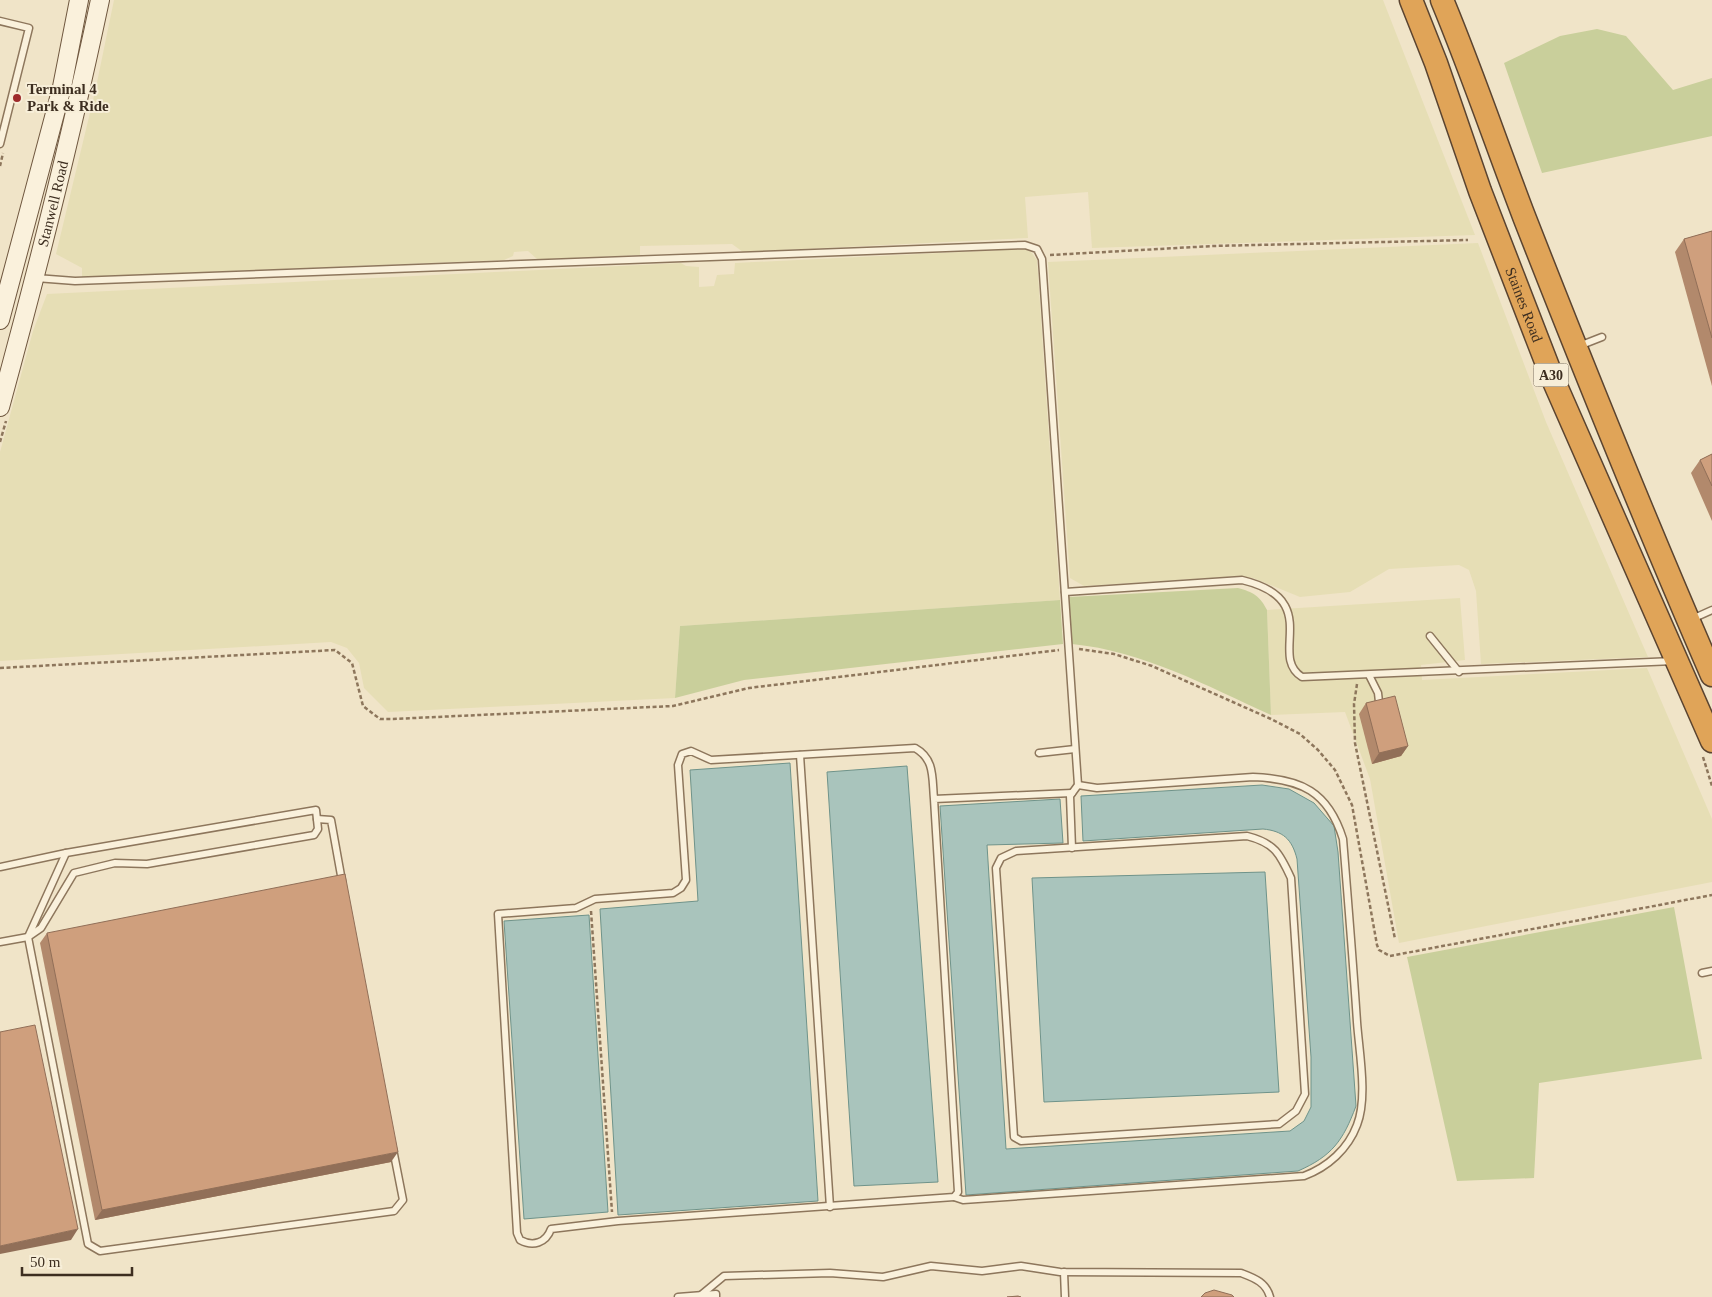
<svg xmlns="http://www.w3.org/2000/svg" width="1712" height="1297" viewBox="0 0 1712 1297" font-family="Georgia,serif">
	<style>
		.farmland { fill: #e6deb5 }
		.green { fill: #c9cf9b }
		.water { fill: #a9c4bc; stroke: #6f938a }
		.lines { fill: none; stroke-linecap: round; stroke-linejoin: round }
		.lane-casing { stroke: #8d765c; stroke-width: 9 }
		.secondary-casing { stroke: #6f573f; stroke-width: 20 }
		.highway-casing { stroke: #5b4430; stroke-width: 25 }
		.path { stroke: #8d765c; stroke-width: 2.5; stroke-dasharray: 4 2.5; stroke-linecap: butt }
		.lane { stroke: #faf1dc; stroke-width: 6 }
		.secondary { stroke: #faf1dc; stroke-width: 18 }
		.highway { stroke: #e0a458; stroke-width: 22 }
		.wall { fill: #b2896c }
		.shaded-wall { fill: #916f58 }
		.building { fill: #cf9f7d; stroke: #916f58 }
		.poi-dot { fill: #9e2a2b; stroke: #f7eed8; stroke-width: 2 }
		.labels { text-anchor: middle; stroke-width: 4; stroke-linejoin: round; paint-order: stroke }
		.shield { fill: #f7eed8; stroke: #756857; stroke-width: 1 }
		.shield-label { font-size: 14px; font-weight: bold; fill: #3d2e20 }
		.poi-label { font-size: 15px; font-weight: bold; fill: #3d2e20; stroke: #f7eed8; text-anchor: start }
		.street-label { font-size: 15px; fill: #3d2e20; stroke: #f7eed8 }
	</style>
	<rect width="100%" height="100%" fill="#f0e4c8"/>
	<!-- farmland -->
	<g class="farmland">
		<path d="M 114,0 L 1383,0 L 1475,235 L 1092,248 L 1088,192 L 1025,197 L 1028,238 L 743,252 L 732,244 L 640,246 L 640,255 L 547,259 L 537,259 L 528,251 L 514,252 L 513,256 L 504,260 L 82,277 L 82,268 L 56,254 L 95,92 Z"/>
		<path d="M 1478,243 L 1546,422 L 1648,657 L 1481,664 L 1476,591 L 1469,570 L 1459,565 L 1389,569 L 1350,592 L 1300,597 L 1253,578 L 1239,576 L 1084,586 L 1070,578 L 1048,262 Z"/>
		<path d="M 1025,249 L 1031,252 L 1037,260 L 1060,600 L 680,626 L 675,698 L 388,712 L 364,688 L 359,663 L 347,648 L 331,642 L 0,661 L 0,452 L 33,331 L 47,294 L 681,263 L 686,266 L 699,267 L 699,287 L 714,286 L 717,275 L 734,274 L 735,263 Z"/>
		<path d="M 1460,598 L 1465,660 L 1421,665 L 1422,680 L 1647,668 L 1712,819 L 1712,882 L 1399,943 L 1370,779 L 1345,712 L 1271,715 L 1267,610 Z"/>
	</g>
	<!-- green -->
	<g class="green">
		<path d="M 1597,29 L 1626,36 L 1673,90 L 1712,78 L 1712,136 L 1542,173 L 1504,63 L 1560,36 Z"/>
		<path d="M 1238,588 C 1253,592 1260,596 1267,610 L 1271,715 C 1207,686 1143,651 1072,644 L 1069,597 Z"/>
		<path d="M 1060,600 L 1063,644 L 744,680 L 675,698 L 680,626 Z"/>
		<path d="M 1674,907 L 1702,1059 L 1539,1083 L 1534,1178 L 1457,1181 L 1407,957 Z"/>
	</g>
	<!-- water -->
	<g class="water">
		<path d="M 790,763 L 818,1201 L 618,1215 L 600,909 L 698,901 L 690,770 Z"/>
		<path d="M 907,766 L 938,1182 L 854,1186 L 827,772 Z"/>
		<path d="M 1262,785 L 1289,789 L 1314,803 L 1334,826 L 1338,852 L 1356,1106 C 1343,1141 1332,1156 1298,1171 L 966,1195 L 940,806 L 1060,799 L 1063,843 L 987,845 L 1006,1149 L 1290,1131 L 1304,1121 L 1311,1107 L 1311,1057 L 1297,859 C 1292,839 1283,831 1263,829 L 1083,841 L 1081,796 Z"/>
		<path d="M 1265,872 L 1279,1092 L 1044,1102 L 1032,878 Z"/>
		<path d="M 589,915 L 608,1212 L 524,1219 L 504,921 Z"/>
	</g>
	<g class="lines">
		<defs>
			<g id="lane">
				<path d="M 0,21 L 29,28 L 0,144"/>
				<path d="M 36,278 L 75,281 L 1025,245 L 1037,249 L 1042,259 L 1078,785 L 1070,796 L 1072,848"/>
				<path d="M 1579,346 L 1602,337"/>
				<path d="M 1065,592 L 1242,580 C 1325,600 1267,655 1302,677 L 1674,661"/>
				<path d="M 1692,619 L 1712,610"/>
				<path d="M 1430,636 L 1459,672"/>
				<path d="M 1369,675 L 1378,693 L 1379,702"/>
				<path d="M 1039,753 L 1075,749"/>
				<path d="M 800,755 L 830,1207"/>
				<path d="M 934,799 L 958,1192 L 954,1197 L 618,1221 L 551,1229 C 546,1243 533,1247 520,1240 L 517,1233 L 498,914 L 576,908 L 595,899 L 673,893 L 681,888 L 686,880 L 678,765 L 682,754 L 691,751 L 711,760 L 915,748 C 935,759 932,778 934,799 L 1072,793"/>
				<path d="M 317,819 L 331,820 L 342,881"/>
				<path d="M 1247,836 C 1275,843 1280,854 1291,878 L 1305,1094 L 1296,1111 L 1279,1124 L 1021,1141 L 1014,1137 L 996,868 L 1001,858 L 1016,851 Z"/>
				<path d="M 66,853 L 28,937 L 88,1244 L 100,1251 L 394,1211 L 403,1200 L 393,1149"/>
				<path d="M 0,867 L 66,853 L 316,810 L 318,829 L 314,835 L 147,864 L 115,863 L 74,873 L 41,928 L 28,937 L 0,942"/>
				<path d="M 1702,973 L 1712,971"/>
				<path d="M 954,1197 L 963,1200 L 1304,1176 C 1328,1167 1348,1149 1357,1125 C 1368,1097 1359,1051 1357,1022 C 1353,961 1348,900 1343,839 C 1328,791 1301,779 1253,777 L 1097,788 L 1078,785"/>
				<path d="M 1064,1272 L 1065,1297"/>
				<path d="M 701,1295 L 724,1276 L 830,1273 L 883,1277 L 931,1266 L 982,1271 L 1021,1266 L 1060,1272 L 1241,1273 C 1254,1278 1266,1282 1270,1297"/>
				<path d="M 678,1297 L 716,1294 L 716,1297"/>
			</g>
			<g id="secondary">
				<path d="M 0,320 L 62,87 L 79,0"/>
				<path id="s1" d="M 0,407 C 37,272 71,137 100,0"/>
			</g>
			<g id="highway">
				<path id="s2" d="M 1411,0 L 1436,63 L 1480,191 L 1552,377 L 1712,741"/>
				<path d="M 1442,0 C 1472,72 1497,146 1525,219 C 1585,372 1646,524 1712,675"/>
			</g>
		</defs>
		<!-- lane casing -->
		<use href="#lane" class="lane-casing"/>
		<!-- secondary casing -->
		<use href="#secondary" class="secondary-casing"/>
		<!-- highway casing -->
		<use href="#highway" class="highway-casing"/>
		<!-- path -->
		<g class="path">
			<path d="M 0,166 L 3,153"/>
			<path d="M 1050,255 L 1213,246 L 1468,240"/>
			<path d="M 0,442 L 6,421"/>
			<path d="M 1079,649 L 1114,654 L 1152,666 L 1271,719 L 1300,734 L 1318,750 L 1335,770 L 1352,805 L 1377,945 L 1379,950 L 1390,956 L 1712,895"/>
			<path d="M 0,668 L 335,650 L 352,663 L 363,706 L 380,719 L 393,719 L 673,706 L 749,688 L 1059,650"/>
			<path d="M 1357,684 L 1354,704 L 1355,743 L 1395,939"/>
			<path d="M 1703,757 L 1712,786"/>
			<path d="M 591,911 L 612,1212"/>
		</g>
		<!-- lane -->
		<use href="#lane" class="lane"/>
		<!-- secondary -->
		<use href="#secondary" class="secondary"/>
		<!-- highway -->
		<use href="#highway" class="highway"/>
	</g>
	<!-- wall -->
	<g class="wall">
		<path d="M 1712,231 L 1712,386 L 1675,252 L 1684,239 Z"/>
		<path d="M 1712,454 L 1712,521 L 1691,473 L 1700,460 Z"/>
		<path d="M 1366,703 L 1408,746 L 1401,756 L 1372,764 L 1359,714 Z"/>
		<path d="M 47,933 L 391,1162 L 95,1220 L 40,943 Z"/>
	</g>
	<!-- shaded-wall -->
	<g class="shaded-wall">
		<path d="M 1408,746 L 1401,756 L 1372,764 L 1379,753 Z"/>
		<path d="M 398,1152 L 391,1162 L 95,1220 L 102,1210 Z"/>
		<path d="M 78,1229 L 71,1240 L 0,1254 L 0,1246 Z"/>
	</g>
	<!-- building -->
	<g class="building">
		<path d="M 1712,231 L 1712,338 L 1684,239 Z"/>
		<path d="M 1712,454 L 1712,486 L 1700,460 Z"/>
		<path d="M 1395,696 L 1408,746 L 1379,753 L 1366,703 Z"/>
		<path d="M 345,874 L 398,1152 L 102,1210 L 47,933 Z"/>
		<path d="M 35,1025 L 78,1229 L 0,1246 L 0,1032 Z"/>
		<path d="M 1214,1290 L 1232,1295 L 1234,1297 L 1201,1297 L 1205,1293 Z"/>
		<path d="M 1018,1296 L 1021,1297 L 1007,1297 Z"/>
	</g>
	<!-- markers -->
	<circle class="poi-dot" cx="17" cy="98" r="5"/>
	<g class="labels">
		<!-- shield labels -->
		<rect class="shield" x="1533.5" y="363.5" width="35" height="23" rx="4"/>
		<g class="shield-label">
			<text x="1551" y="380">A30</text>
		</g>
		<!-- poi labels -->
		<g class="poi-label">
			<text x="27" y="94">Terminal 4<tspan x="27" dy="17">Park &amp; Ride</tspan></text>
		</g>
		<!-- street labels -->
		<g class="street-label">
			<text dy="5" stroke="none"><textPath href="#s1" startOffset="210">Stanwell Road</textPath></text>
			<text dy="5" stroke="none"><textPath href="#s2" startOffset="325">Staines Road</textPath></text>
		</g>
	</g>
	<!-- scale -->
	<path d="M22 1267v8h110v-8" fill="none" stroke="#3d2e20" stroke-width="2.5"/>
	<text x="30" y="1267" font-size="15" fill="#3d2e20" stroke="#f7eed8" stroke-width="4" paint-order="stroke">50 m</text>
</svg>
